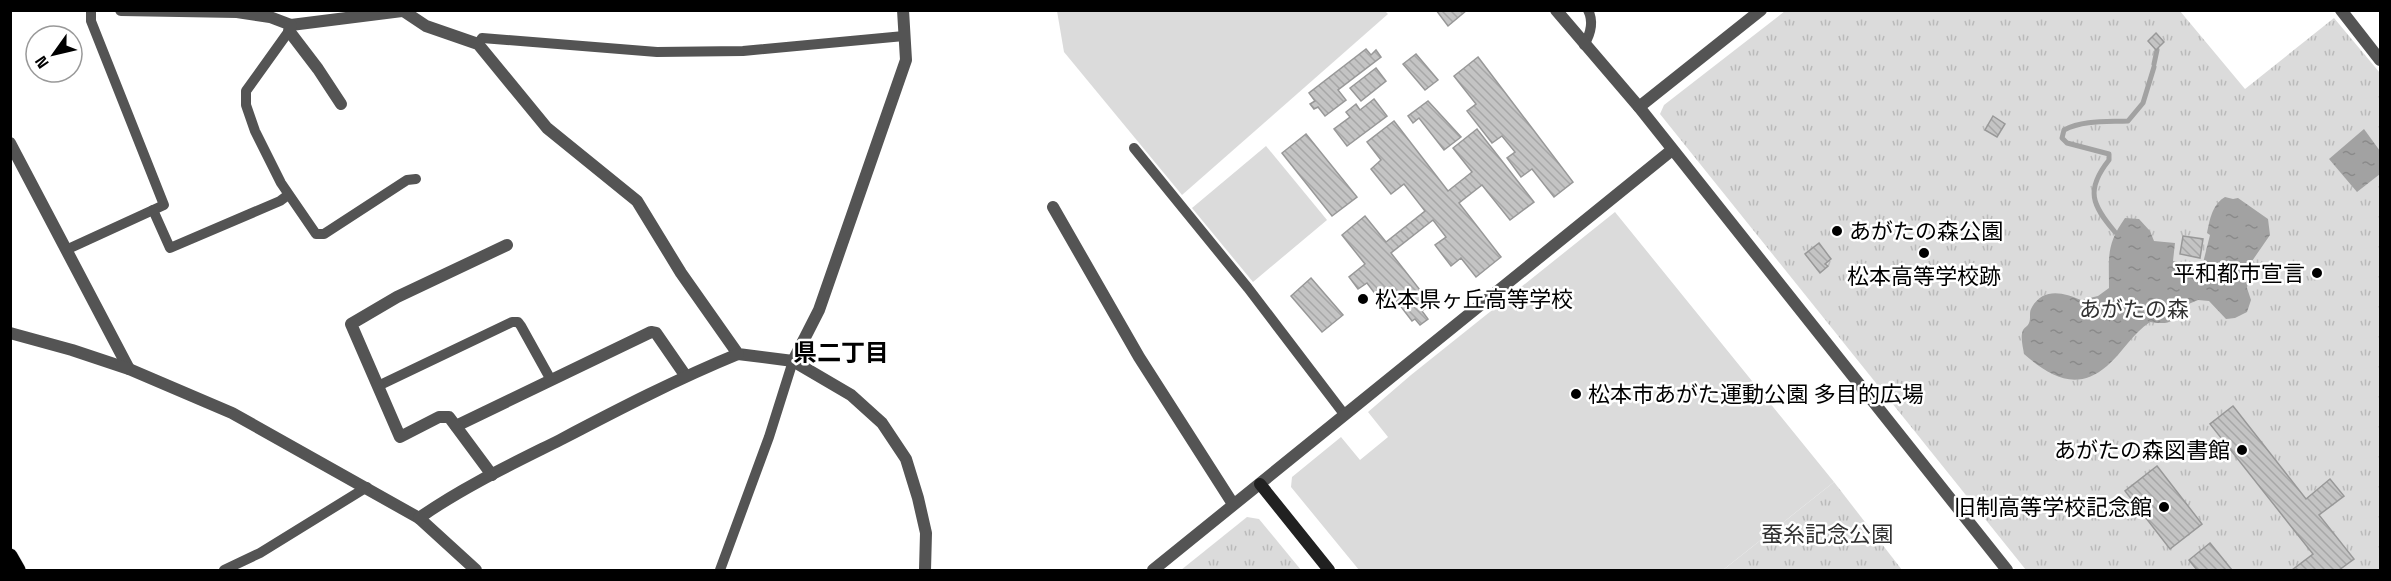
<svg xmlns="http://www.w3.org/2000/svg" width="2391" height="581" viewBox="0 0 2391 581" font-family="'Space Grotesk','Noto Sans JP',sans-serif">
	<style>
		.green { fill: #dbdbdb }
		.park { fill: url(#park-tufts) }
		.water { fill: url(#water-ripples) }
		.lines { fill: none; stroke-linecap: round; stroke-linejoin: round }
		.stream { stroke: #a2a2a2; stroke-width: 5 }
		.building { fill: url(#building-back-hatch); stroke: #989898; stroke-width: 1.5 }
		.primary-casing { stroke: #dbdbdb; stroke-width: 16 }
		.lane { stroke: #545454; stroke-width: 10 }
		.street { stroke: #545454; stroke-width: 12 }
		.secondary { stroke: #212121; stroke-width: 12 }
		.primary { stroke: #000; stroke-width: 15 }
		.poi-dot { fill: #000; stroke: #fff; stroke-width: 2 }
		.labels { text-anchor: middle; stroke-width: 5; stroke-linejoin: round; paint-order: stroke }
		.poi-label { font-size: 22px; fill: #000; stroke: #fff; text-anchor: start }
		.park-label { font-size: 22px; fill: #323232; stroke: #fff }
		.neighbourhood-label { font-size: 24px; font-weight: bold; fill: #000; stroke: #fff }
	</style>
	<defs>
		<pattern id="park-tufts" width="24" height="20" patternUnits="userSpaceOnUse" patternTransform="scale(1.5)"><rect width="24" height="20" fill="#dbdbdb"/><path d="M3 7l-1-3M5 7V3M7 7l1-3M15 17l-1-3M17 17v-4M19 17l1-3" fill="none" stroke="#bababa"/></pattern>
		<pattern id="water-ripples" width="26" height="14" patternUnits="userSpaceOnUse" patternTransform="scale(1.5)"><rect width="26" height="14" fill="#a2a2a2"/><path d="M2 4q2-2 4 0t4 0M15 11q2-2 4 0t4 0" fill="none" stroke="#8a8a8a"/></pattern>
		<pattern id="building-back-hatch" width="6" height="6" patternUnits="userSpaceOnUse" patternTransform="scale(1.5)"><rect width="6" height="6" fill="#c4c4c4"/><path d="M-1 5l2 2M0 0l6 6M5-1l2 2" fill="none" stroke="#a7a7a7"/></pattern>
	</defs>
	<rect width="100%" height="100%" fill="#fff"/>
	<!-- green -->
	<g class="green">
		<path d="M 1385,11 L 1388,14 L 1182,195 L 1064,52 L 1057,11 Z"/>
		<path d="M 1266,146 L 1327,220 L 1253,282 L 1192,208 Z"/>
		<path d="M 1615,212 L 1834,482 L 1723,570 L 1359,570 L 1291,487 L 1292,477 L 1341,437 L 1360,460 L 1388,437 L 1368,412 L 1411,375 Z"/>
	</g>
	<!-- park -->
	<g class="park">
		<path d="M 1785,11 L 2180,11 L 2245,89 L 2334,18 L 2380,73 L 2380,569 L 2026,570 L 1660,114 L 1664,105 Z"/>
		<path d="M 1834,482 L 1902,570 L 1723,570 Z"/>
		<path d="M 1247,517 L 1259,519 L 1301,570 L 1181,570 Z"/>
	</g>
	<!-- water -->
	<g class="water">
		<path d="M 2364,129 L 2380,151 L 2380,174 L 2357,192 L 2329,159 Z"/>
		<path d="M 2225,197 L 2233,199 L 2238,198 L 2268,219 L 2270,235 L 2250,264 L 2247,288 L 2251,300 L 2247,312 L 2235,318 L 2226,319 L 2209,301 L 2198,300 L 2179,308 C 2175,325 2165,324 2150,322 C 2132,334 2123,352 2107,366 C 2077,392 2050,377 2024,354 C 2023,347 2020,337 2023,330 C 2025,327 2028,326 2029,323 C 2031,318 2029,313 2031,309 C 2042,287 2063,292 2081,300 L 2098,296 L 2109,288 C 2109,256 2106,245 2125,218 L 2139,219 L 2150,231 L 2154,241 L 2175,243 L 2173,261 L 2202,267 L 2210,235 L 2207,233 C 2210,219 2212,205 2225,197 Z"/>
	</g>
	<g class="lines">
		<!-- stream -->
		<g class="stream">
			<path d="M 2154,64 L 2157,50"/>
			<path d="M 2115,232 C 2092,205 2085,190 2109,160 L 2109,154 L 2067,143 L 2062,138 L 2064,130 C 2083,120 2107,122 2128,121 L 2143,103 L 2154,67"/>
		</g>
	</g>
	<!-- building -->
	<g class="building">
		<path d="M 1436,10 L 1467,10 L 1448,26 Z"/>
		<path d="M 2156,33 L 2164,42 L 2156,50 L 2148,41 Z"/>
		<path d="M 1366,49 L 1371,55 L 1376,50 L 1381,57 L 1338,90 L 1346,100 L 1325,116 L 1318,107 L 1314,109 L 1310,104 L 1315,101 L 1309,93 Z"/>
		<path d="M 1416,54 L 1438,80 L 1425,90 L 1403,64 Z"/>
		<path d="M 1478,57 L 1573,182 L 1554,197 L 1532,169 L 1521,177 L 1507,158 L 1515,152 L 1502,136 L 1492,143 L 1467,111 L 1476,104 L 1454,76 Z"/>
		<path d="M 1376,68 L 1386,81 L 1361,101 L 1350,88 Z"/>
		<path d="M 1374,99 L 1387,116 L 1347,146 L 1334,129 L 1350,117 L 1346,112 L 1356,104 L 1360,110 Z"/>
		<path d="M 1428,101 L 1461,137 L 1444,150 L 1419,118 L 1413,123 L 1408,116 Z"/>
		<path d="M 1993,116 L 2005,124 L 1997,137 L 1985,130 Z"/>
		<path d="M 1394,121 L 1448,191 L 1472,172 L 1453,148 L 1477,129 L 1534,202 L 1510,220 L 1482,185 L 1459,203 L 1501,257 L 1476,277 L 1461,258 L 1451,266 L 1435,245 L 1446,237 L 1433,220 L 1391,253 L 1431,304 L 1422,311 L 1428,319 L 1420,325 L 1415,319 L 1412,321 L 1389,291 L 1379,299 L 1367,283 L 1358,289 L 1349,277 L 1365,264 L 1342,235 L 1365,216 L 1386,242 L 1425,211 L 1404,184 L 1391,194 L 1371,169 L 1381,160 L 1367,142 Z"/>
		<path d="M 1306,134 L 1357,197 L 1332,216 L 1282,153 Z"/>
		<path d="M 2183,236 L 2203,239 L 2200,258 L 2180,254 Z"/>
		<path d="M 1819,243 L 1831,259 L 1825,264 L 1828,266 L 1820,273 L 1805,254 Z"/>
		<path d="M 1311,278 L 1343,315 L 1322,332 L 1291,296 Z"/>
		<path d="M 2233,406 L 2306,499 L 2330,479 L 2344,496 L 2319,515 L 2354,559 L 2339,570 L 2292,570 L 2313,554 L 2210,424 Z"/>
		<path d="M 2157,466 L 2202,524 L 2170,549 L 2125,491 Z"/>
		<path d="M 2210,543 L 2232,570 L 2197,570 L 2189,560 Z"/>
	</g>
	<g class="lines">
		<defs>
			<path id="primary" d="M 10,556 L 18,570"/>
		</defs>
		<!-- primary casing -->
		<use href="#primary" class="primary-casing"/>
		<!-- lane -->
		<g class="lane">
			<path d="M 289,31 L 246,91 L 246,105 L 255,131 L 281,183 L 316,234 L 324,234 L 407,180 L 416,179"/>
			<path d="M 478,44 L 482,38 L 657,52 L 743,51 L 904,36"/>
			<path d="M 1584,45 C 1590,35 1594,22 1588,10"/>
			<path d="M 1134,148 L 1248,288 L 1344,414"/>
			<path d="M 153,210 L 170,248 L 280,201 L 288,195"/>
			<path d="M 68,249 L 164,205 L 91,21 L 91,10"/>
			<path d="M 378,386 L 512,322 L 518,322 L 521,326 L 551,380"/>
			<path d="M 224,570 L 260,553 L 367,487"/>
			<path d="M 720,570 L 769,437 L 793,361"/>
		</g>
		<!-- street -->
		<g class="street">
			<path d="M 121,10 L 237,12 L 270,17 L 291,25 L 402,11"/>
			<path d="M 402,10 L 426,26 L 478,44 L 547,128 L 637,201 L 681,273 L 738,354 L 793,361 L 851,395 L 882,423 L 906,459 L 918,498 L 926,533 L 925,570"/>
			<path d="M 1556,10 L 1639,107 L 2007,570"/>
			<path d="M 2341,10 L 2380,60"/>
			<path d="M 291,25 L 289,31 L 318,69 L 341,104"/>
			<path d="M 1639,107 L 1761,10"/>
			<path d="M 10,143 L 129,369"/>
			<path d="M 1053,207 L 1139,357 L 1233,504"/>
			<path d="M 10,333 L 72,350 L 129,369 L 232,413 L 419,518 L 476,570"/>
			<path d="M 793,361 L 819,310 L 906,60 L 903,10"/>
			<path d="M 456,426 L 651,332 L 656,333 L 685,375"/>
			<path d="M 492,475 L 449,417 L 439,417 L 400,437 L 351,324 L 397,297 L 507,245"/>
			<path d="M 419,518 C 463,487 512,464 560,440 C 619,409 677,379 738,354"/>
			<path d="M 1153,570 L 1672,150"/>
		</g>
		<!-- secondary -->
		<path class="secondary" d="M 1260,484 L 1329,570"/>
		<!-- primary -->
		<use href="#primary" class="primary"/>
	</g>
	<!-- markers -->
	<g class="poi-dot">
		<circle cx="1837" cy="231" r="6"/>
		<circle cx="1924" cy="253" r="6"/>
		<circle cx="2317" cy="273" r="6"/>
		<circle cx="1363" cy="299" r="6"/>
		<circle cx="1576" cy="394" r="6"/>
		<circle cx="2242" cy="450" r="6"/>
		<circle cx="2164" cy="507" r="6"/>
	</g>
	<g class="labels">
		<!-- poi labels -->
		<g class="poi-label">
			<text x="1849" y="239">あがたの森公園</text>
			<text x="2305" y="281" text-anchor="end">平和都市宣言</text>
			<text x="1924" y="284" text-anchor="middle">松本高等学校跡</text>
			<text x="1375" y="307">松本県ヶ丘高等学校</text>
			<text x="1588" y="402">松本市あがた運動公園 多目的広場</text>
			<text x="2230" y="458" text-anchor="end">あがたの森図書館</text>
			<text x="2152" y="515" text-anchor="end">旧制高等学校記念館</text>
		</g>
		<!-- park labels -->
		<g class="park-label">
			<text x="2134" y="317">あがたの森</text>
			<text x="1827" y="542">蚕糸記念公園</text>
		</g>
		<!-- neighbourhood labels -->
		<g class="neighbourhood-label">
			<text x="841" y="361">県二丁目</text>
		</g>
	</g>
	<!-- border -->
	<rect width="2391" height="581" fill="none" stroke="#000000" stroke-width="24"/>
	<!-- north arrow -->
	<g transform="translate(54 54) rotate(236)"><circle r="28" fill="#ffffff" stroke="#999999" stroke-width="1.5"/>
	<path d="M0-4.5L10 22L0 15L-10 22Z" fill="#000000"/>
	<text y="-9" font-size="16" font-weight="bold" text-anchor="middle" fill="#000000">N</text>
	</g>
</svg>
